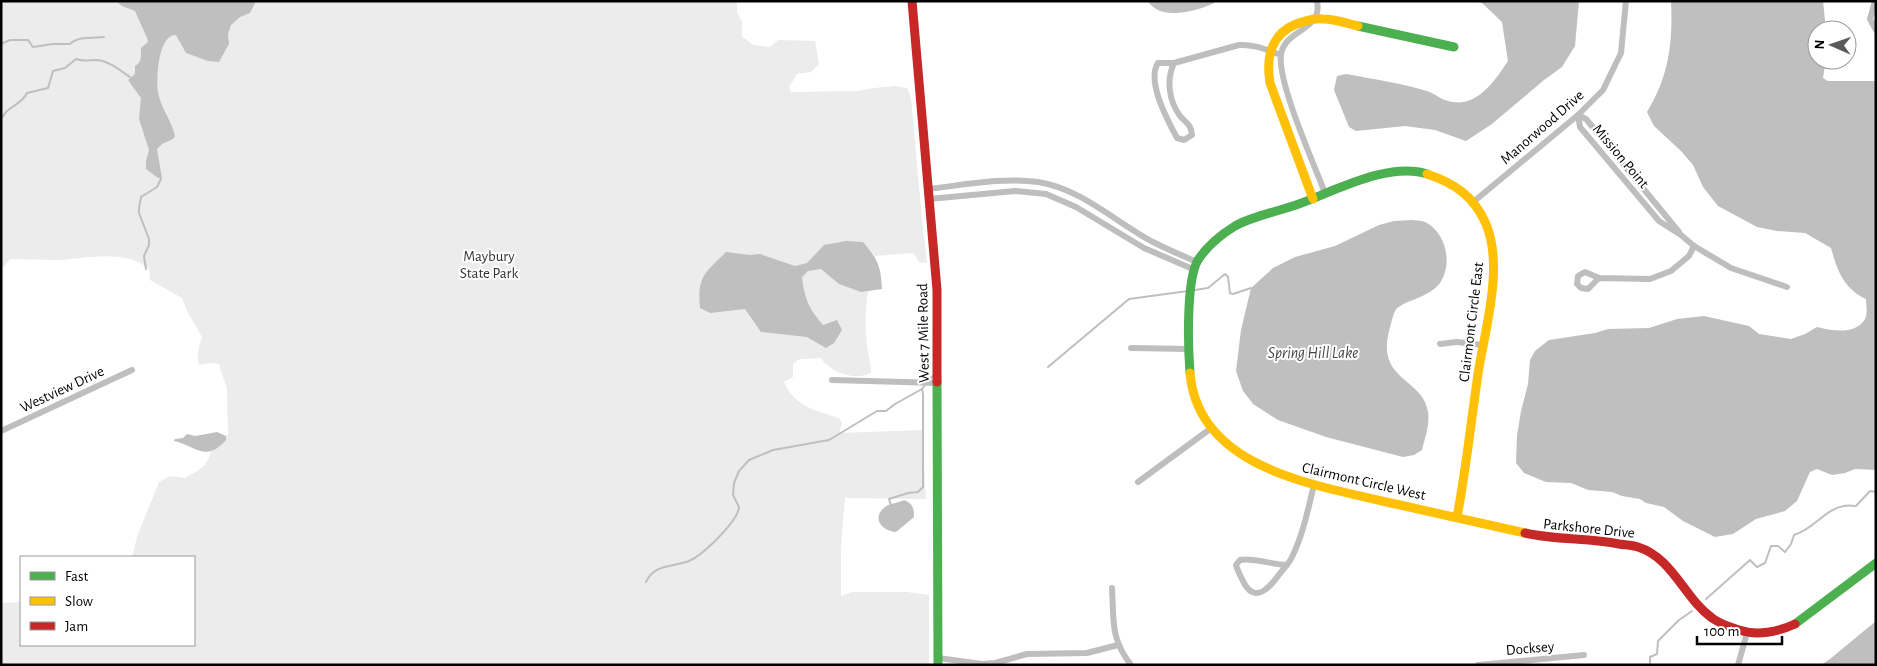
<svg xmlns="http://www.w3.org/2000/svg" width="1877" height="666" viewBox="0 0 1877 666" font-family="'Alegreya Sans',sans-serif">
	<style>
		.green { fill: #ececec }
		.water { fill: #bfbfbf }
		.lines { fill: none; stroke-linecap: round; stroke-linejoin: round }
		.stream { stroke: #bfbfbf; stroke-width: 2 }
		.street { stroke: #bebebe; stroke-width: 6 }
		.fast { stroke: #4caf50; stroke-width: 9 }
		.slow { stroke: #ffc107; stroke-width: 9 }
		.jam { stroke: #c62828; stroke-width: 9 }
		.labels { text-anchor: middle; stroke-width: 4; stroke-linejoin: round; paint-order: stroke }
		.street-label { font-size: 15px; fill: #000; stroke: #fff }
		.park-label { font-size: 15px; fill: #333; stroke: #fff }
		.water-label { font-size: 16px; font-style: italic; fill: #444; stroke: #fff }
	</style>
	<rect width="100%" height="100%" fill="#fff"/>
	<!-- green -->
	<path class="green" d="M 1,1 L 737,1 L 737,12 L 742,22 L 742,36 L 753,45 L 770,47 L 778,40 L 815,41 L 819,64 L 811,72 L 797,74 L 789,87 L 791,92 L 858,91 L 874,88 L 895,86 L 907,88 L 911,98 L 922,219 L 927,262 L 920,263 L 913,253 L 875,256 L 865,244 L 861,292 L 868,291 C 865,310 865,328 867,346 C 868,357 871,361 871,373 C 853,381 831,373 821,358 L 800,359 L 793,364 L 793,377 L 784,382 C 795,407 815,410 839,418 L 842,423 L 839,433 L 922,430 L 926,499 L 845,498 L 841,546 L 841,596 L 852,592 L 907,592 L 929,595 L 929,665 L 1,665 L 1,603 L 21,602 L 21,645 L 194,645 L 194,557 L 132,557 L 137,537 L 159,482 L 170,476 L 185,478 C 199,470 206,468 211,452 L 226,440 L 226,436 L 228,434 L 227,389 L 219,364 L 210,363 L 199,365 C 196,355 199,346 202,337 L 187,311 L 182,298 L 150,280 L 149,269 C 124,248 86,259 56,260 C 40,260 25,259 10,259 L 1,270 Z"/>
	<!-- water -->
	<g class="water">
		<path d="M 116,1 L 256,1 L 250,13 L 240,17 L 231,25 L 228,34 L 229,44 L 219,62 L 208,61 L 186,53 L 176,35 C 158,34 156,79 158,92 C 160,107 172,121 175,136 L 173,139 L 162,144 L 157,149 L 162,178 L 158,178 L 146,169 L 146,161 L 149,150 L 139,119 L 141,98 L 128,80 L 135,74 L 135,66 C 142,62 141,56 141,48 L 148,42 L 147,38 L 135,11 L 122,6 Z"/>
		<path d="M 1147,1 L 1217,1 C 1204,10 1170,18 1156,9 C 1153,7 1150,4 1147,1 Z"/>
		<path d="M 1476,1 L 1579,1 L 1575,46 L 1562,67 L 1544,80 L 1492,124 L 1466,141 L 1435,130 L 1405,126 L 1356,131 L 1349,127 L 1334,90 L 1337,76 L 1346,74 C 1373,79 1401,83 1427,91 C 1434,93 1440,99 1448,101 C 1476,109 1494,82 1508,61 L 1502,22 L 1482,3 Z"/>
		<path d="M 1671,1 L 1823,1 L 1826,30 L 1817,30 L 1817,60 L 1826,60 L 1823,78 L 1828,81 L 1876,81 L 1876,470 L 1855,469 L 1845,473 L 1832,475 L 1817,469 L 1810,472 L 1797,501 L 1785,511 L 1756,519 L 1733,534 L 1715,537 L 1683,521 L 1664,507 L 1646,503 L 1640,499 L 1622,496 L 1612,492 L 1588,490 L 1571,483 L 1546,482 L 1524,473 L 1516,463 L 1517,436 L 1521,411 L 1528,384 L 1530,360 L 1535,351 L 1549,340 L 1595,333 L 1608,329 L 1649,328 L 1677,319 L 1704,316 L 1749,326 L 1759,334 L 1791,339 L 1805,334 L 1817,327 C 1832,331 1856,335 1865,319 C 1868,313 1866,305 1866,299 C 1844,289 1837,270 1831,248 L 1805,233 L 1777,231 L 1757,227 L 1718,206 L 1703,187 L 1693,165 L 1681,151 L 1654,126 L 1647,112 C 1669,76 1673,43 1671,1 Z"/>
		<path d="M 1412,220 C 1416,221 1423,220 1427,223 C 1446,234 1453,264 1440,283 C 1428,299 1402,300 1395,311 C 1393,315 1389,331 1388,336 C 1379,380 1424,380 1428,412 C 1430,424 1425,438 1422,450 L 1414,455 L 1403,457 L 1326,437 L 1278,420 L 1253,404 L 1243,391 L 1236,371 L 1241,330 L 1251,288 L 1273,268 L 1295,257 L 1335,246 L 1379,225 L 1394,221 Z"/>
		<path d="M 846,241 L 863,242 C 878,259 881,267 882,289 L 861,292 L 839,284 L 821,269 L 808,271 L 802,277 C 805,300 808,307 823,325 L 837,320 L 842,330 L 834,343 L 826,348 L 807,337 L 761,332 L 745,309 L 710,313 L 700,308 C 697,276 705,273 726,252 L 750,255 L 760,254 L 795,266 L 807,263 L 824,245 Z"/>
		<path d="M 217,432 L 226,436 L 226,440 C 206,463 196,446 174,441 L 175,439 L 183,438 L 187,434 L 195,436 Z"/>
		<path d="M 904,500 C 913,504 914,508 914,517 L 896,532 C 882,531 871,518 885,507 C 888,504 898,503 904,500 Z"/>
		<path d="M 1876,621 L 1876,665 L 1821,665 L 1830,659 Z"/>
	</g>
	<g class="lines">
		<!-- stream -->
		<g class="stream">
			<path d="M 1,44 L 10,40 L 28,40 L 33,47 L 53,44 L 70,44 C 78,36 93,38 104,37"/>
			<path d="M 1,118 C 4,116 5,113 7,111 C 14,105 23,102 27,93 L 48,88 L 53,71 L 65,68 L 76,59 C 84,62 89,60 97,60 C 109,61 121,71 130,77"/>
			<path d="M 146,269 L 144,256 L 149,245 L 149,239 L 139,213 L 139,208 L 141,197 L 157,187 L 161,179 L 160,176"/>
			<path d="M 1195,290 L 1208,288 L 1225,274 L 1228,277 L 1230,293 L 1233,294 L 1251,288"/>
			<path d="M 1048,367 L 1129,299 L 1188,291"/>
			<path d="M 927,381 L 933,376"/>
			<path d="M 891,505 L 889,499 L 908,493 L 918,492 L 923,487 L 923,394 L 922,389"/>
			<path d="M 646,582 C 654,564 673,567 689,561 C 703,555 738,521 739,507 L 733,495 L 734,483 L 739,471 L 749,460 L 773,450 L 829,440 L 877,411 L 886,411 L 895,404 L 922,389 L 925,385"/>
			<path d="M 1706,599 L 1750,560 L 1757,567 L 1765,563 L 1771,546 L 1778,546 L 1785,552 L 1791,544 L 1794,535 C 1813,530 1825,509 1844,506 C 1848,505 1852,506 1856,506 L 1870,491 L 1876,492"/>
			<path d="M 1650,665 L 1650,657 L 1657,654 L 1658,641 L 1679,620 L 1692,611"/>
		</g>
		<!-- street -->
		<g class="street">
			<path d="M 1317,1 C 1323,31 1286,28 1281,54 C 1277,82 1314,164 1325,193"/>
			<path d="M 1875,1 L 1870,19 L 1876,30"/>
			<path d="M 1174,63 C 1166,80 1169,101 1180,116 C 1187,124 1191,124 1192,135 L 1184,140 L 1177,138 C 1168,121 1146,81 1158,63 L 1174,63 L 1239,45 C 1254,44 1267,50 1281,55"/>
			<path d="M 1578,115 L 1580,127 L 1659,221 L 1681,235 L 1694,246 L 1731,268 L 1787,287"/>
			<path d="M 1578,115 L 1586,119 L 1679,232"/>
			<path d="M 928,189 C 964,185 1002,177 1038,182 C 1083,189 1116,223 1155,243 C 1169,250 1183,256 1197,262"/>
			<path d="M 929,199 L 1015,191 L 1046,194 L 1076,207 L 1144,248 L 1195,270"/>
			<path d="M 1472,203 L 1578,115 L 1603,90 L 1621,53 L 1626,1"/>
			<path d="M 1599,278 L 1588,289 L 1581,288 L 1577,284 L 1578,276 L 1585,272 L 1599,278 L 1650,279 L 1671,271 L 1689,256 L 1694,246"/>
			<path d="M 1440,344 L 1457,342 L 1482,345"/>
			<path d="M 1131,348 L 1189,349"/>
			<path d="M 832,380 L 938,383"/>
			<path d="M 1,431 L 132,370"/>
			<path d="M 1138,482 L 1210,429"/>
			<path d="M 1287,565 C 1272,565 1253,557 1240,560 L 1236,565 C 1238,572 1241,577 1244,583 C 1256,605 1271,586 1281,572 C 1285,567 1290,562 1292,557 C 1303,535 1308,509 1314,485"/>
			<path d="M 1112,588 C 1114,620 1110,638 1131,665"/>
			<path d="M 938,658 L 982,664 L 995,663 L 1027,654 L 1087,653 L 1118,645"/>
			<path d="M 1478,665 L 1584,655"/>
			<path d="M 1738,665 L 1747,633"/>
		</g>
		<!-- fast -->
		<g class="fast">
			<path d="M 1358,26 L 1454,47"/>
			<path d="M 1190,373 C 1188,347 1186,280 1198,260 C 1207,246 1222,234 1235,226 C 1253,216 1276,212 1296,205 C 1333,192 1389,161 1427,174"/>
			<path d="M 937,382 L 938,665"/>
			<path d="M 1795,624 L 1876,563"/>
		</g>
		<!-- slow -->
		<g class="slow">
			<path d="M 1427,174 C 1454,183 1474,196 1486,224 C 1504,267 1485,329 1478,374 C 1471,422 1466,470 1457,517"/>
			<path d="M 1313,199 L 1270,83 C 1266,58 1270,35 1296,24 C 1305,21 1314,18 1323,19 C 1335,19 1346,23 1358,26"/>
			<path d="M 1190,373 C 1198,469 1316,485 1391,503 C 1435,513 1480,523 1525,533"/>
		</g>
		<!-- jam -->
		<g class="jam">
			<path d="M 912,1 L 937,290 L 937,382"/>
			<path d="M 1525,533 C 1556,540 1588,538 1619,544 C 1625,545 1632,545 1638,547 C 1673,558 1684,598 1712,618 C 1720,624 1730,627 1739,630 C 1757,636 1778,632 1795,624"/>
		</g>
	</g>
	<g class="labels">
		<!-- street labels -->
		<g class="street-label">
			<text transform="translate(1542 127) rotate(-41)" y="5">Manorwood Drive</text>
			<text transform="translate(1621 156) rotate(50)" y="5">Mission Point</text>
			<text transform="translate(1471 322) rotate(-83)" y="5">Clairmont Circle East</text>
			<text transform="translate(923 333) rotate(-91)" y="5">West 7 Mile Road</text>
			<text transform="translate(62 389) rotate(-25)" y="5">Westview Drive</text>
			<text transform="translate(1364 481) rotate(13)" y="5">Clairmont Circle West</text>
			<text transform="translate(1589 528) rotate(6)" y="5">Parkshore Drive</text>
			<text transform="translate(1530 648) rotate(-5)" y="5">Docksey</text>
		</g>
		<!-- park labels -->
		<g class="park-label">
			<text x="489" y="261">Maybury<tspan x="489" dy="17">State Park</tspan></text>
		</g>
		<!-- water labels -->
		<g class="water-label">
			<text x="1313" y="358">Spring Hill Lake</text>
		</g>
	</g>
	<!-- border -->
	<rect width="1877" height="666" fill="none" stroke="#000000" stroke-width="5"/>
	<!-- legend -->
	<rect x="20" y="556" width="175" height="90" fill="#ffffff" stroke="#999999"/>
	<rect x="30" y="572" width="25" height="8" fill="#4caf50" stroke="#999999"/>
	<text x="65" y="581" font-size="15" fill="#000000">Fast</text>
	<rect x="30" y="597" width="25" height="8" fill="#ffc107" stroke="#999999"/>
	<text x="65" y="606" font-size="15" fill="#000000">Slow</text>
	<rect x="30" y="622" width="25" height="8" fill="#c62828" stroke="#999999"/>
	<text x="65" y="631" font-size="15" fill="#000000">Jam</text>
	<!-- north arrow -->
	<g transform="translate(1832 45) rotate(272)"><circle r="24" fill="#ffffff" stroke="#999999"/>
	<path d="M0-4L9 19L0 12L-9 19Z" fill="#595959"/>
	<text y="-8" font-size="14" font-weight="bold" text-anchor="middle" fill="#000000">N</text>
	</g>
	<!-- scale -->
	<path d="M1697 636v8h85v-8" fill="none" stroke="#000000" stroke-width="2.5"/>
	<text x="1704" y="636" font-size="15" fill="#000000" stroke="#ffffff" stroke-width="4" paint-order="stroke">100 m</text>
</svg>
